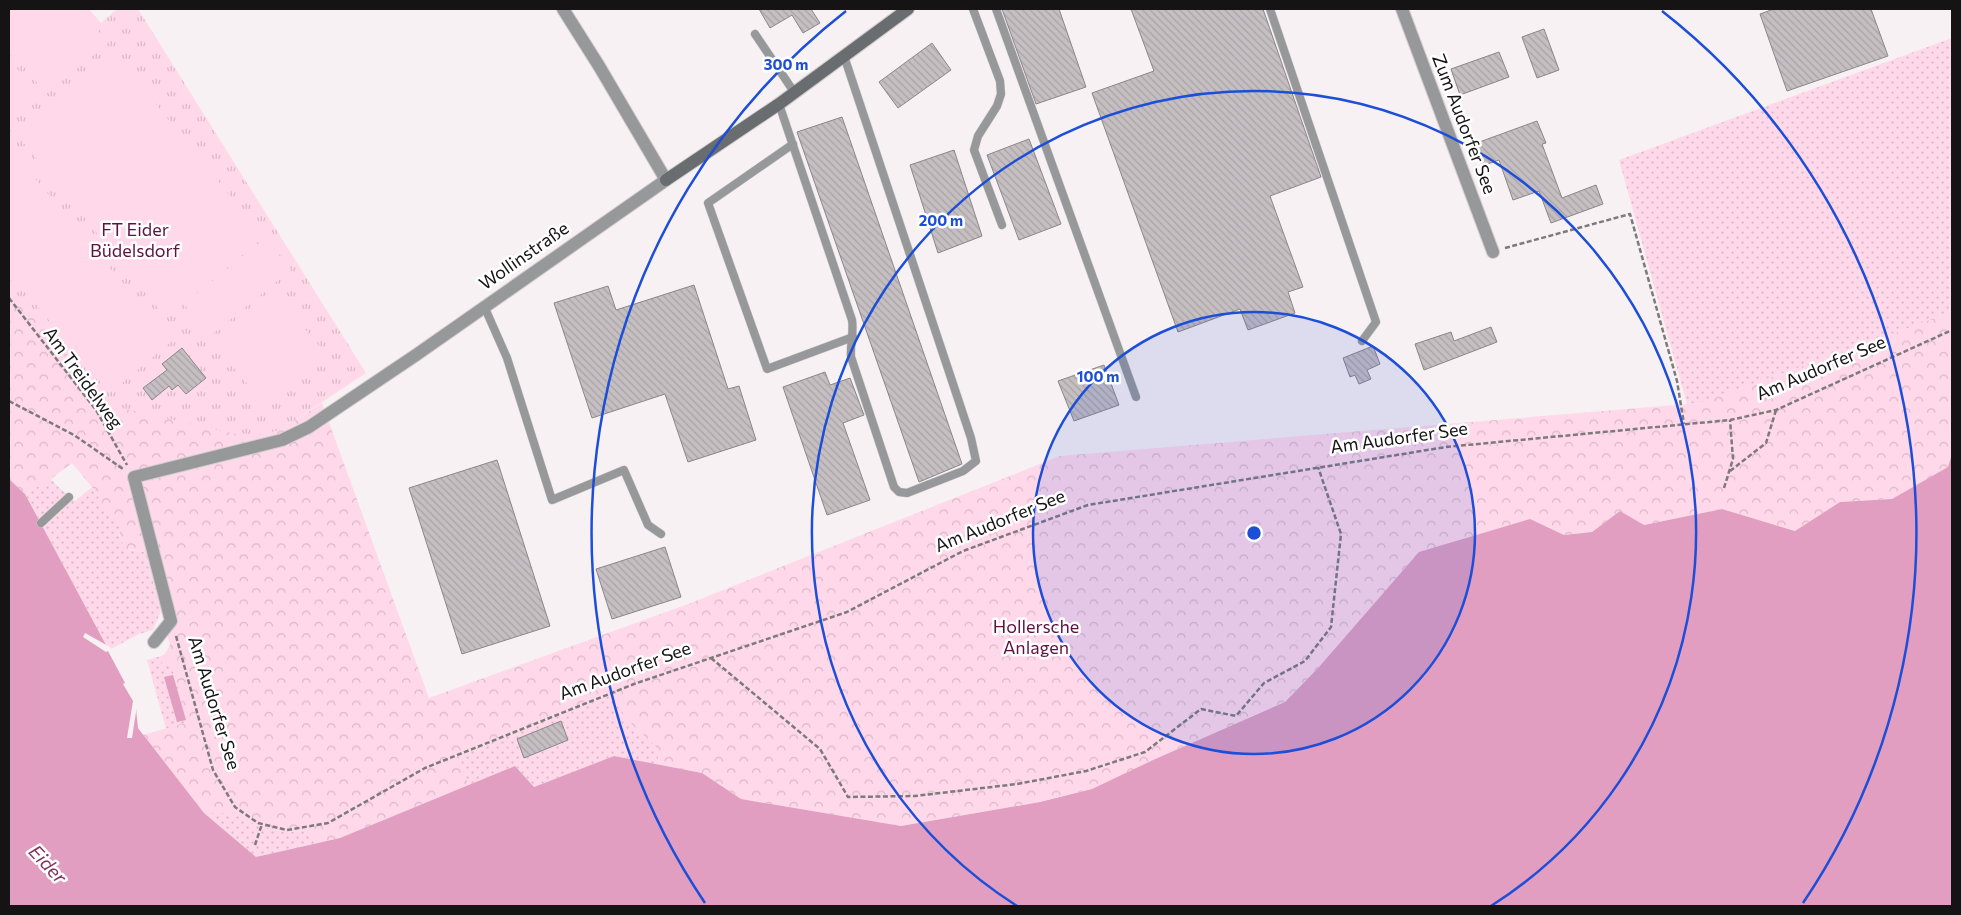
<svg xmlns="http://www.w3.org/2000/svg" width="1961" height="915" viewBox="0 0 1961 915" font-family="Commissioner,sans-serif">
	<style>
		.grass { fill: url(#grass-dots) }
		.forest { fill: url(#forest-crowns) }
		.park { fill: url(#park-tufts) }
		.pitch { fill: #ffd8ea }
		.water { fill: #e19ec0 }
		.pier { fill: #f7f1f3 }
		.building { fill: url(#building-back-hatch); stroke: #8c8689 }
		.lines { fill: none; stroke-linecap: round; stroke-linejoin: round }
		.lane-casing { stroke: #d3cdcf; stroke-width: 9 }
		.street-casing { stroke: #d3cdcf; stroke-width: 14 }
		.secondary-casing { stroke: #d3cdcf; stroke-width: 14 }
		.path { stroke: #7d7a7b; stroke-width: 2.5; stroke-dasharray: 5 2.5; stroke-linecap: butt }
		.lane { stroke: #969899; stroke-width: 8 }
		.street { stroke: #969899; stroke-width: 12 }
		.secondary { stroke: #6a6d6f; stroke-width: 12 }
		.ring { fill: none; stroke: #1d4ed8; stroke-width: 2.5 }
		.labels { text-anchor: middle; stroke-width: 5; stroke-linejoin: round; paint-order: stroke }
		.street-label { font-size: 18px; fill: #151314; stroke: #fff }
		.park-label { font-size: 18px; fill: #5f1141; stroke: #fff }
		.water-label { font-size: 19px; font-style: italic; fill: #81325f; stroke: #fff }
		.centre { fill: #1d4ed8; stroke: #fff; stroke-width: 2.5 }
		.ring-label { font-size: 15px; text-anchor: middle; font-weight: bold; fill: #1d4ed8; stroke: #fff; stroke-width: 5; stroke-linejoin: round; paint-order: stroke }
	</style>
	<defs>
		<pattern id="grass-dots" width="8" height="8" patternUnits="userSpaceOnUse" patternTransform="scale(1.25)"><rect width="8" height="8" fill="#ffd8ea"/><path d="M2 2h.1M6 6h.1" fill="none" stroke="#dab8c8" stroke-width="1.8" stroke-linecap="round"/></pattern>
		<pattern id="forest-crowns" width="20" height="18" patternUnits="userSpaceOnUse" patternTransform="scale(1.25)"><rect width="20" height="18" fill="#ffd8ea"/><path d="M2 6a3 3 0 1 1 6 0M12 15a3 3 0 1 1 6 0" fill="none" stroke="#dab8c8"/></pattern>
		<pattern id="park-tufts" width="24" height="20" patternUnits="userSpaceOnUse" patternTransform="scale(1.25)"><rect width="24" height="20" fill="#ffd8ea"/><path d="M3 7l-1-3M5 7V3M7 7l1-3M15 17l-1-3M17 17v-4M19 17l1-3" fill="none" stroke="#dab8c8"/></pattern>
		<pattern id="building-back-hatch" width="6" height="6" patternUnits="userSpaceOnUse" patternTransform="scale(1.25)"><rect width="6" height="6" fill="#c5bfc2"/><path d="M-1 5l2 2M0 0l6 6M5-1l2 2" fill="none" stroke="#a8a3a6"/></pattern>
	</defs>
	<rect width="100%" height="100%" fill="#f7f1f3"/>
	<!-- grass -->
	<g class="grass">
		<path d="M 1952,38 L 1952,311 L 1917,325 L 1700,403 L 1687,404 L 1619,160 Z"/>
		<path d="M 51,479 C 59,489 66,492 75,501 L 92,487 L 110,515 L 121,522 L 119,536 L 130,550 L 145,552 L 161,611 L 153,630 L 139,634 L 109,650 L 25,494 Z"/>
		<path d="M 161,656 L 163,665 L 171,663 L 188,722 L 166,729 L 147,660 Z"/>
		<path d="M 609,694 L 634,727 L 655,745 L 660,765 L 614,756 L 534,787 L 515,766 L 469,785 L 456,756 Z"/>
		<path d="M 204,813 L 232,813 L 257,825 L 287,833 L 302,830 L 317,843 L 256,857 Z"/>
	</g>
	<!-- forest -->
	<path class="forest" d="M 9,285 L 108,405 L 280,430 L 322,403 L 429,698 L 688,604 L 1060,456 L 1700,403 L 1917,325 L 1952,311 L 1952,454 L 1949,467 L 1892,499 L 1840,502 L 1795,531 L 1722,509 L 1644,525 L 1620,511 L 1592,532 L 1564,535 L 1529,519 L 1319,667 L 1285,702 L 1153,760 L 1092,789 L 1039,802 L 901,826 L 741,799 L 702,773 L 660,765 L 655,745 L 634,727 L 608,694 L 456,755 L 469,785 L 340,838 L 317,843 L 302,830 L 287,833 L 257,825 L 232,813 L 204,813 L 143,735 L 188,722 L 171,663 L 163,665 L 161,656 L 165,654 L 170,645 L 145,552 C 123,549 118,545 120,522 L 110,515 L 92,487 L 72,463 L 51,479 L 25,494 L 9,479 Z"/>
	<!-- park -->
	<path class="park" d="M 9,9 L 89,9 L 101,23 L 117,9 L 138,9 L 366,373 L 280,430 L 249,437 L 108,405 L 9,285 Z"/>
	<!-- pitch -->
	<g class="pitch">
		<path d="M 9,9 L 80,9 L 108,43 L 46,94 L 9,49 Z"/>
		<path d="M 113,51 L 260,233 L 162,313 L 14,131 Z"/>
		<path d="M 9,59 L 36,91 L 9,114 Z"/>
		<path d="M 9,147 L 54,201 L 9,239 Z"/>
		<path d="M 59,206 L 114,273 L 52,324 L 9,272 L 9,248 Z"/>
		<path d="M 265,238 L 291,270 L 210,336 L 184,304 Z"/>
		<path d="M 119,278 L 172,341 L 110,393 L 57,330 Z"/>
		<path d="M 279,298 L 326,354 L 265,405 L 218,349 Z"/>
	</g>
	<!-- water -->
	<g class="water">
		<path d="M 1952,454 L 1952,906 L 9,906 L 9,479 L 25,494 L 135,699 L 138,728 L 204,813 L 256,857 L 340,838 L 515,766 L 534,787 L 614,756 L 702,773 L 741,799 L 901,826 L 1040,802 L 1092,789 L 1153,760 L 1285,702 L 1319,667 L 1419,552 L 1530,519 L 1564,535 L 1592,532 L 1620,511 L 1644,525 L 1722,509 L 1795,531 L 1840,502 L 1892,499 L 1948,467 Z"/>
		<path d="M 173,675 L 186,720 L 177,722 L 164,677 Z"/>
	</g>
	<!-- pier -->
	<path class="pier" d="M 85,633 L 110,647 L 138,699 L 132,738 L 127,738 L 133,701 L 123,684 L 125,683 L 108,651 L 106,652 L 83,637 Z"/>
	<!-- building -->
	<g class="building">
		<path d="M 759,9 L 811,9 L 820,23 L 803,33 L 792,15 L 770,28 Z"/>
		<path d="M 1002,9 L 1059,9 L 1086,87 L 1036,104 Z"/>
		<path d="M 1131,9 L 1263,9 L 1321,177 L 1270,196 L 1303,287 L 1288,292 L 1295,313 L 1248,330 L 1240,309 L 1178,332 L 1092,93 L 1154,71 Z"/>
		<path d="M 1774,9 L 1871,9 L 1888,56 L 1787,91 L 1760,14 Z"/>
		<path d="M 1544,29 L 1559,70 L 1537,78 L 1522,37 Z"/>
		<path d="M 932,43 L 951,70 L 898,108 L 879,82 Z"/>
		<path d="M 1499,52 L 1509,77 L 1460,95 L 1451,69 Z"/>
		<path d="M 842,117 L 962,464 L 919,482 L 797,132 Z"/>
		<path d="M 1537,121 L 1546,143 L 1542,144 L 1562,198 L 1596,185 L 1603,204 L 1551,223 L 1539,191 L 1513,200 L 1499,160 L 1482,166 L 1474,144 Z"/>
		<path d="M 1029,139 L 1061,224 L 1019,240 L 987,155 Z"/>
		<path d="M 954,150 L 982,236 L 938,253 L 910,165 Z"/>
		<path d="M 694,285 L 728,389 L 739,386 L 756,440 L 688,462 L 665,394 L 592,418 L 554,303 L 608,286 L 616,310 Z"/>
		<path d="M 1491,327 L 1497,342 L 1424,370 L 1415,344 L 1451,332 L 1454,341 Z"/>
		<path d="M 1373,346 L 1380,364 L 1367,370 L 1371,379 L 1359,384 L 1355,375 L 1350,377 L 1343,358 Z"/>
		<path d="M 182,348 L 206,378 L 186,394 L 178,385 L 172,390 L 169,386 L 152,400 L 143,388 L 167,370 L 162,364 Z"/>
		<path d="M 1104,365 L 1119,405 L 1074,421 L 1058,381 Z"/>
		<path d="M 825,372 L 830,385 L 850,378 L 864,415 L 843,423 L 870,500 L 827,515 L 783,387 Z"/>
		<path d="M 497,460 L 550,626 L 462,654 L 409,488 Z"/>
		<path d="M 665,547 L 681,597 L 612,619 L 596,569 Z"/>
		<path d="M 561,721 L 568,740 L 524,758 L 517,739 Z"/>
	</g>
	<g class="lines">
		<defs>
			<g id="lane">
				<path d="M 973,9 L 1000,81 L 1001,94 L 997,106 L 978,136 L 974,150 L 1002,225"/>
				<path d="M 996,9 L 1136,397"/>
				<path d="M 1270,9 L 1376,322 L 1362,341"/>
				<path d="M 755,34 L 794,92"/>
				<path d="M 779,104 L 852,320 C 854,333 850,344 851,357 L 894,487 L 899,492 L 907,493 L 963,471 L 976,461 L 971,438 L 844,56"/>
				<path d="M 793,144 L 708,203 L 767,369 L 853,337"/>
				<path d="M 484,306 L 507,358 L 552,500 L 624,470 L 648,525 L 661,534"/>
				<path d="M 41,523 L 69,497"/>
			</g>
			<g id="street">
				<path d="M 1402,9 L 1493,252"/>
				<path d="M 154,642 L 171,621 L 134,477 L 282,440 L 309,427 L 416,355 L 666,180 L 599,66 L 563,9"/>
			</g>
			<path id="secondary" d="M 666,180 L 779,104 L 908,9"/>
		</defs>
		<!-- lane casing -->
		<use href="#lane" class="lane-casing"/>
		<!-- street casing -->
		<use href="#street" class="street-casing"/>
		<!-- secondary casing -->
		<use href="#secondary" class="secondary-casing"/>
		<!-- path -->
		<g class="path">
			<path d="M 1505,248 L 1630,214 L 1677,381 L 1684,424"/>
			<path d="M 9,298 L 96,410 L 127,465"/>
			<path d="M 9,401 L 74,435 L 123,469"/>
			<path d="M 1730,471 L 1766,443 L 1776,410"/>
			<path d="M 1724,488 L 1733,459 L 1730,420"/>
			<path d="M 176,636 L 213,770 L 235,807 L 258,823 L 287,830 L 328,823 L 425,768 L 634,684 L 847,612 L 963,551 L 1088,505 L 1446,447 L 1730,420 L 1776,410 L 1952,330"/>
			<path d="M 711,658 L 820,749 L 848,797 L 915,796 L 1017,784 L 1086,771 L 1145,752 L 1201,709 L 1236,716 L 1264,683 L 1305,661 L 1331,627 L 1341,534 L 1318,467"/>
			<path d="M 255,845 L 262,824"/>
		</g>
		<!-- lane -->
		<use href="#lane" class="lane"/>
		<!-- street -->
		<use href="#street" class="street"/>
		<!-- secondary -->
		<use href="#secondary" class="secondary"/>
	</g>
	<!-- distance rings -->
	<circle cx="1254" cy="533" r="221" fill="#1d4ed8" fill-opacity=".12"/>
	<g class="ring">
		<circle cx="1254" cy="533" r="221"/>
		<path d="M1017 906A442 442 0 1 1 1491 906"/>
		<path d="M705 903A662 662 0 0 1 846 11M1662 11A662 662 0 0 1 1803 903"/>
	</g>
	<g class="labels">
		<!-- street labels -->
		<g class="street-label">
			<text transform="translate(1464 124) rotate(69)" y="6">Zum Audorfer See</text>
			<text transform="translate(524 256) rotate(-35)" y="6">Wollinstraße</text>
			<text transform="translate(1821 368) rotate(-23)" y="6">Am Audorfer See</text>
			<text transform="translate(83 378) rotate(54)" y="6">Am Treidelweg</text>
			<text transform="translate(1399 438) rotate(-8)" y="6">Am Audorfer See</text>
			<text transform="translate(1000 521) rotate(-22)" y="6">Am Audorfer See</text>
			<text transform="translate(625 671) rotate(-20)" y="6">Am Audorfer See</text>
			<text transform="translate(214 703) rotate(73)" y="6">Am Audorfer See</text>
		</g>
		<!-- park labels -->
		<g class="park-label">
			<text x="135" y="236">FT Eider<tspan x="135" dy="21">Büdelsdorf</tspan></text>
			<text x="1036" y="633">Hollersche<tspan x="1036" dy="21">Anlagen</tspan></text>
		</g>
		<!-- water labels -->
		<g class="water-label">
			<text transform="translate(48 864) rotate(47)" y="7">Eider</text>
		</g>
	</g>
	<circle cx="1254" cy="533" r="8" class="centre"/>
	<g class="ring-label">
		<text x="786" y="70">300 m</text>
		<text x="941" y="226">200 m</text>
		<text x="1098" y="382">100 m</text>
	</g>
	<!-- border -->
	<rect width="1961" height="915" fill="none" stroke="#151314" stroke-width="20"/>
</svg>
